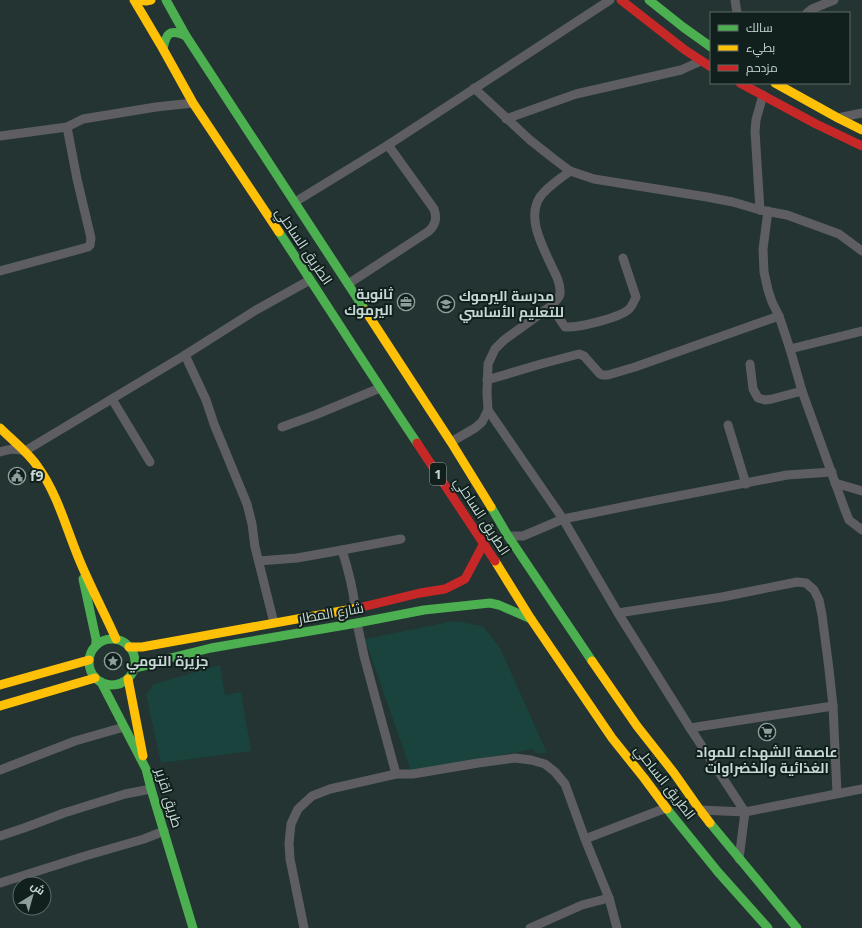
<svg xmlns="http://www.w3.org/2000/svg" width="862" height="928" viewBox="0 0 862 928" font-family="'Noto Sans',Cairo,sans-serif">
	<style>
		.built { fill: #19433c }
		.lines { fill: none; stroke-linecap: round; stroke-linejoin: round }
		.street { stroke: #5e5e62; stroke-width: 9 }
		.fast { stroke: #4caf50; stroke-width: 9 }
		.slow { stroke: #ffc107; stroke-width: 9 }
		.jam { stroke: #c62828; stroke-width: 9 }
		.labels { text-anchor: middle; stroke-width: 4; stroke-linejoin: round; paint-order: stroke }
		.shield { fill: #12201d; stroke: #91a29e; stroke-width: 1 }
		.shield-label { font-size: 13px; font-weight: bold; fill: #c7d9d5 }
		.street-label { font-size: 14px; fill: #c7d9d5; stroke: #12201d }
		.poi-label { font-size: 14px; font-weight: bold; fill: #c7d9d5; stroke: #12201d; text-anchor: start }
	</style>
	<rect width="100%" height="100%" fill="#233432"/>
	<!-- built -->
	<g class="built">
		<path d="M 454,621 L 483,626 L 500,648 L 547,753 L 536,753 L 533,749 L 411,771 L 365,639 Z"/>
		<path d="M 220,665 L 225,695 L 241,692 L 251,751 L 161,763 L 146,695 L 154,684 Z"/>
	</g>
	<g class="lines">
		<!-- street -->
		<g class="street">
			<path d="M 735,0 L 737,13"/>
			<path d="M 807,13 L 812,9 L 834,0"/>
			<path d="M 474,88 L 530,140 L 554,159 L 570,171 L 594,179 L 707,197 L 733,202 L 760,210 L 787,215 L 839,234 L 862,251"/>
			<path d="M 838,118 L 862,113"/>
			<path d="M 506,119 L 576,94 L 681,70 L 701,61"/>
			<path d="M 0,136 L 67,127 L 83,119 L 156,107 L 193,103"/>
			<path d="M 295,202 L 388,145 L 610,0"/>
			<path d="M 760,210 L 755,131 L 756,120 L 763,95"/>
			<path d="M 768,211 L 763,249 L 764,272 L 768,290 L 772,302 L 779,316 L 790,349 L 802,391 L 845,510 L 849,520 L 862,530"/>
			<path d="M 0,271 L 88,247 L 90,245 L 91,238 L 77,179 L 67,127"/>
			<path d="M 348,284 L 429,231 C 436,224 437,218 434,209 L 388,145"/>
			<path d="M 551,306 L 565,327 C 578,328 618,318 628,310 C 632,307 634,301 636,297 L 623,258"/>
			<path d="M 790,349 L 862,331"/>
			<path d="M 185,355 L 206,400 L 214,424 L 247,504 L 252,524 L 255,547 L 274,623"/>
			<path d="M 750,364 L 753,389 L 758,398 L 765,400 L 772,399 L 802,391"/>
			<path d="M 487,380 L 541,364 L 579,354 L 584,356 L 600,374 L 602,375 L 608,375 L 635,367 L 779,316"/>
			<path d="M 112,399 L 150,462"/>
			<path d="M 488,410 L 563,519 L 618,613 L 690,728 L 745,812 L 739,859"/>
			<path d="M 728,425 L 746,484"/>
			<path d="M 282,427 L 315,415 L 380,388"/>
			<path d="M 451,442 L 475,428 L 482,422 L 488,410 L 487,393 L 488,364 L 495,349 L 504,340 L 551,306 C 554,302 559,299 560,294 C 561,284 556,275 552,267 C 543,247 526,218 540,197 C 548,186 560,179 570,171"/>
			<path d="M 0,452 C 10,449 15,448 25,451 L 185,355 L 256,310 L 310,280"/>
			<path d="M 835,483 L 862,491"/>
			<path d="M 508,536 L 523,536 L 563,519 L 647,502 L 787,475 L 832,472"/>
			<path d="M 342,550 L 401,539"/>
			<path d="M 259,561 L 297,558 L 342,550 C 348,569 353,587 355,607"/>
			<path d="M 618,613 L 722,597 L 797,582 L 806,583 L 814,590 L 819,600 L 822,615 L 829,669 L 833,706 L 837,793"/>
			<path d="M 357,623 L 364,656 L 396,774"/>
			<path d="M 690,728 L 833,706"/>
			<path d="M 0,770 L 75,741 L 124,727"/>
			<path d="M 700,810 L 745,812 L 862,789"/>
			<path d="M 0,836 L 24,828 L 64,813 L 125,794 L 151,789"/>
			<path d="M 585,839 L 666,808"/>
			<path d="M 0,883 L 85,856 L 144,839 L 164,831"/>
			<path d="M 304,928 L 290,859 L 289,843 L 291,824 L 298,809 L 312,796 L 330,789 L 396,774 L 413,774 L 478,763 L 515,758 L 531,760 L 545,764 L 555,772 L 565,784 L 585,839 L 609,898 L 617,928"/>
			<path d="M 530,928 L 582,905 L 609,898"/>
		</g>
		<!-- fast -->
		<g class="fast">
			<path d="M 166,0 L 186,36 L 365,310"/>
			<path d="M 649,0 L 683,27 L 711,47"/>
			<path d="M 163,49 C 166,34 169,28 186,36"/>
			<path d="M 279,232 C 325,302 370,373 417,443"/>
			<path d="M 491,507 L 508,536 L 592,661"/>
			<path d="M 83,579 L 96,639 L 96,645"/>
			<circle cx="112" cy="662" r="23"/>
			<path d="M 134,668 L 148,665 L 162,660 L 211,648 L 357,623 L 424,610 L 490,603 L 499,605 L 531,619"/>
			<path d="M 101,682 L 146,769 L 151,789 L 193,928"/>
			<path d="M 667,809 L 718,872 L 768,928"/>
			<path d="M 710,823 L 797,928"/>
		</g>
		<!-- slow -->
		<g class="slow">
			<path d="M 134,0 L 163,49 L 193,103 L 279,232"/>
			<path d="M 140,0 L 146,1 L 151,0"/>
			<path d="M 775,83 L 838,118 L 862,130"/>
			<path d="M 365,310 L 451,442 L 491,507"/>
			<path d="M 0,428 C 13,441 28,452 38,467 C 58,495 66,528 79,559 C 90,586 104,612 116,639"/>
			<path d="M 495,561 L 531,619 L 612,738 L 644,778 L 667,809"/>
			<path d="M 129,647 L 142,647 L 358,608"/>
			<path d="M 592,661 L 637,726 L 674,773 L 700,810 L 710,823"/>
			<path d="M 128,679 L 143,756"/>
			<path d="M 0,685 L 89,660"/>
			<path d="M 0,706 L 95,678"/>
		</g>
		<!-- jam -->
		<g class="jam">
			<path d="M 621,0 L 685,50 L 711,67"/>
			<path d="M 740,83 L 816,124 L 862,146"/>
			<path d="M 417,443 L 495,561"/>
			<path d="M 358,608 L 420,593 L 445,589 L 465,579 L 484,543"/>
		</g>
	</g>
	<!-- icons -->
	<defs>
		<symbol id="office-ring" viewBox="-11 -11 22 22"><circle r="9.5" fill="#12201d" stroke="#8e9f9c" stroke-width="1.5"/><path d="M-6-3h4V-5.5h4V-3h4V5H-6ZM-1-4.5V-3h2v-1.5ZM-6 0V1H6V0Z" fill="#8e9f9c"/></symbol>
		<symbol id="school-ring" viewBox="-11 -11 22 22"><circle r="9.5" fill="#12201d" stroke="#8e9f9c" stroke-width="1.5"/><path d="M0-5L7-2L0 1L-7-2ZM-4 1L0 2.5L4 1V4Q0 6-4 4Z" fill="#8e9f9c"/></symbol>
		<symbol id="civic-ring" viewBox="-11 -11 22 22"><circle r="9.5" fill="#12201d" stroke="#8e9f9c" stroke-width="1.5"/><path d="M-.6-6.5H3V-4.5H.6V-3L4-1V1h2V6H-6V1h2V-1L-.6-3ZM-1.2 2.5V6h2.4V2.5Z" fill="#8e9f9c"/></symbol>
		<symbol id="sight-ring" viewBox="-11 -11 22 22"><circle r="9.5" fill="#12201d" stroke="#8e9f9c" stroke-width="1.5"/><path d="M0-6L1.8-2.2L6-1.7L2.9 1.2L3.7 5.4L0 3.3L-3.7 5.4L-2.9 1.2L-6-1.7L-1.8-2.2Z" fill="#8e9f9c"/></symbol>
		<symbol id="supermarket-ring" viewBox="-11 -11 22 22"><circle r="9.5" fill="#12201d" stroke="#8e9f9c" stroke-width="1.5"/><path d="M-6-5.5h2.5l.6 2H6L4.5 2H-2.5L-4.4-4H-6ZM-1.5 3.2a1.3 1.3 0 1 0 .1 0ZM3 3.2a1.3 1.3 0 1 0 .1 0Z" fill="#8e9f9c"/></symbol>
	</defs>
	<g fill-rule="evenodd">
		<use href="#office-ring" x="396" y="292" width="20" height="20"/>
		<use href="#school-ring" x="436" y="294" width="20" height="20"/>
		<use href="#civic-ring" x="7" y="466" width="20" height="20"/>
		<use href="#sight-ring" x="103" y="651" width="20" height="20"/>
		<use href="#supermarket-ring" x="757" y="722" width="20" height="20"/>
	</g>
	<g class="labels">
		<!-- shield labels -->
		<rect class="shield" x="430" y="463" width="16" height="22" rx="3"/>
		<g class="shield-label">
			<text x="438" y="479">1</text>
		</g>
		<!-- street labels -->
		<g class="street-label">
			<text transform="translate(304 246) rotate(56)" y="5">الطريق الساحلي</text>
			<text transform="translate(482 516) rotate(57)" y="5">الطريق الساحلي</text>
			<text transform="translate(331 613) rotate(-10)" y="5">شارع المطار</text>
			<text transform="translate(665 782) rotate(52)" y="5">الطريق الساحلي</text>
			<text transform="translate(169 798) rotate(73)" y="5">طريق اقزير</text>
		</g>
		<!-- poi labels -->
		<g class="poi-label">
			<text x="393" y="299" text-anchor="end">ثانوية<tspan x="393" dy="16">اليرموك</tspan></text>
			<text x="459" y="301">مدرسة اليرموك<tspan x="459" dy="16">للتعليم الأساسي</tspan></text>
			<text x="30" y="481">f9</text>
			<text x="126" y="666">جزيرة التومي</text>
			<text x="767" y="757" text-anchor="middle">عاصمة الشهداء للمواد<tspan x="767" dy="16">الغذائية والخضراوات</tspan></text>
		</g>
	</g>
	<!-- legend -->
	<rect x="710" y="12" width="140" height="72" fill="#12201d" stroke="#5a6a67"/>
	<rect x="718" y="25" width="20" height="6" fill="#4caf50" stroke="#5a6a67"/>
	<text x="746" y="32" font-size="12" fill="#c7d9d5">سالك</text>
	<rect x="718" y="45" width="20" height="6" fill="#ffc107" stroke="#5a6a67"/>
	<text x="746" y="52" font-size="12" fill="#c7d9d5">بطيء</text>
	<rect x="718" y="65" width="20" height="6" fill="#c62828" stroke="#5a6a67"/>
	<text x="746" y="72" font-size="12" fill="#c7d9d5">مزدحم</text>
	<!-- north arrow -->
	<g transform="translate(32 896) rotate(37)"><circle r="19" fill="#12201d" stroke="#5a6a67"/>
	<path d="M0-3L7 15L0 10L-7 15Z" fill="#8e9f9c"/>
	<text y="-6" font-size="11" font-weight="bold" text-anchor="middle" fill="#c7d9d5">ش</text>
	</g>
</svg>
